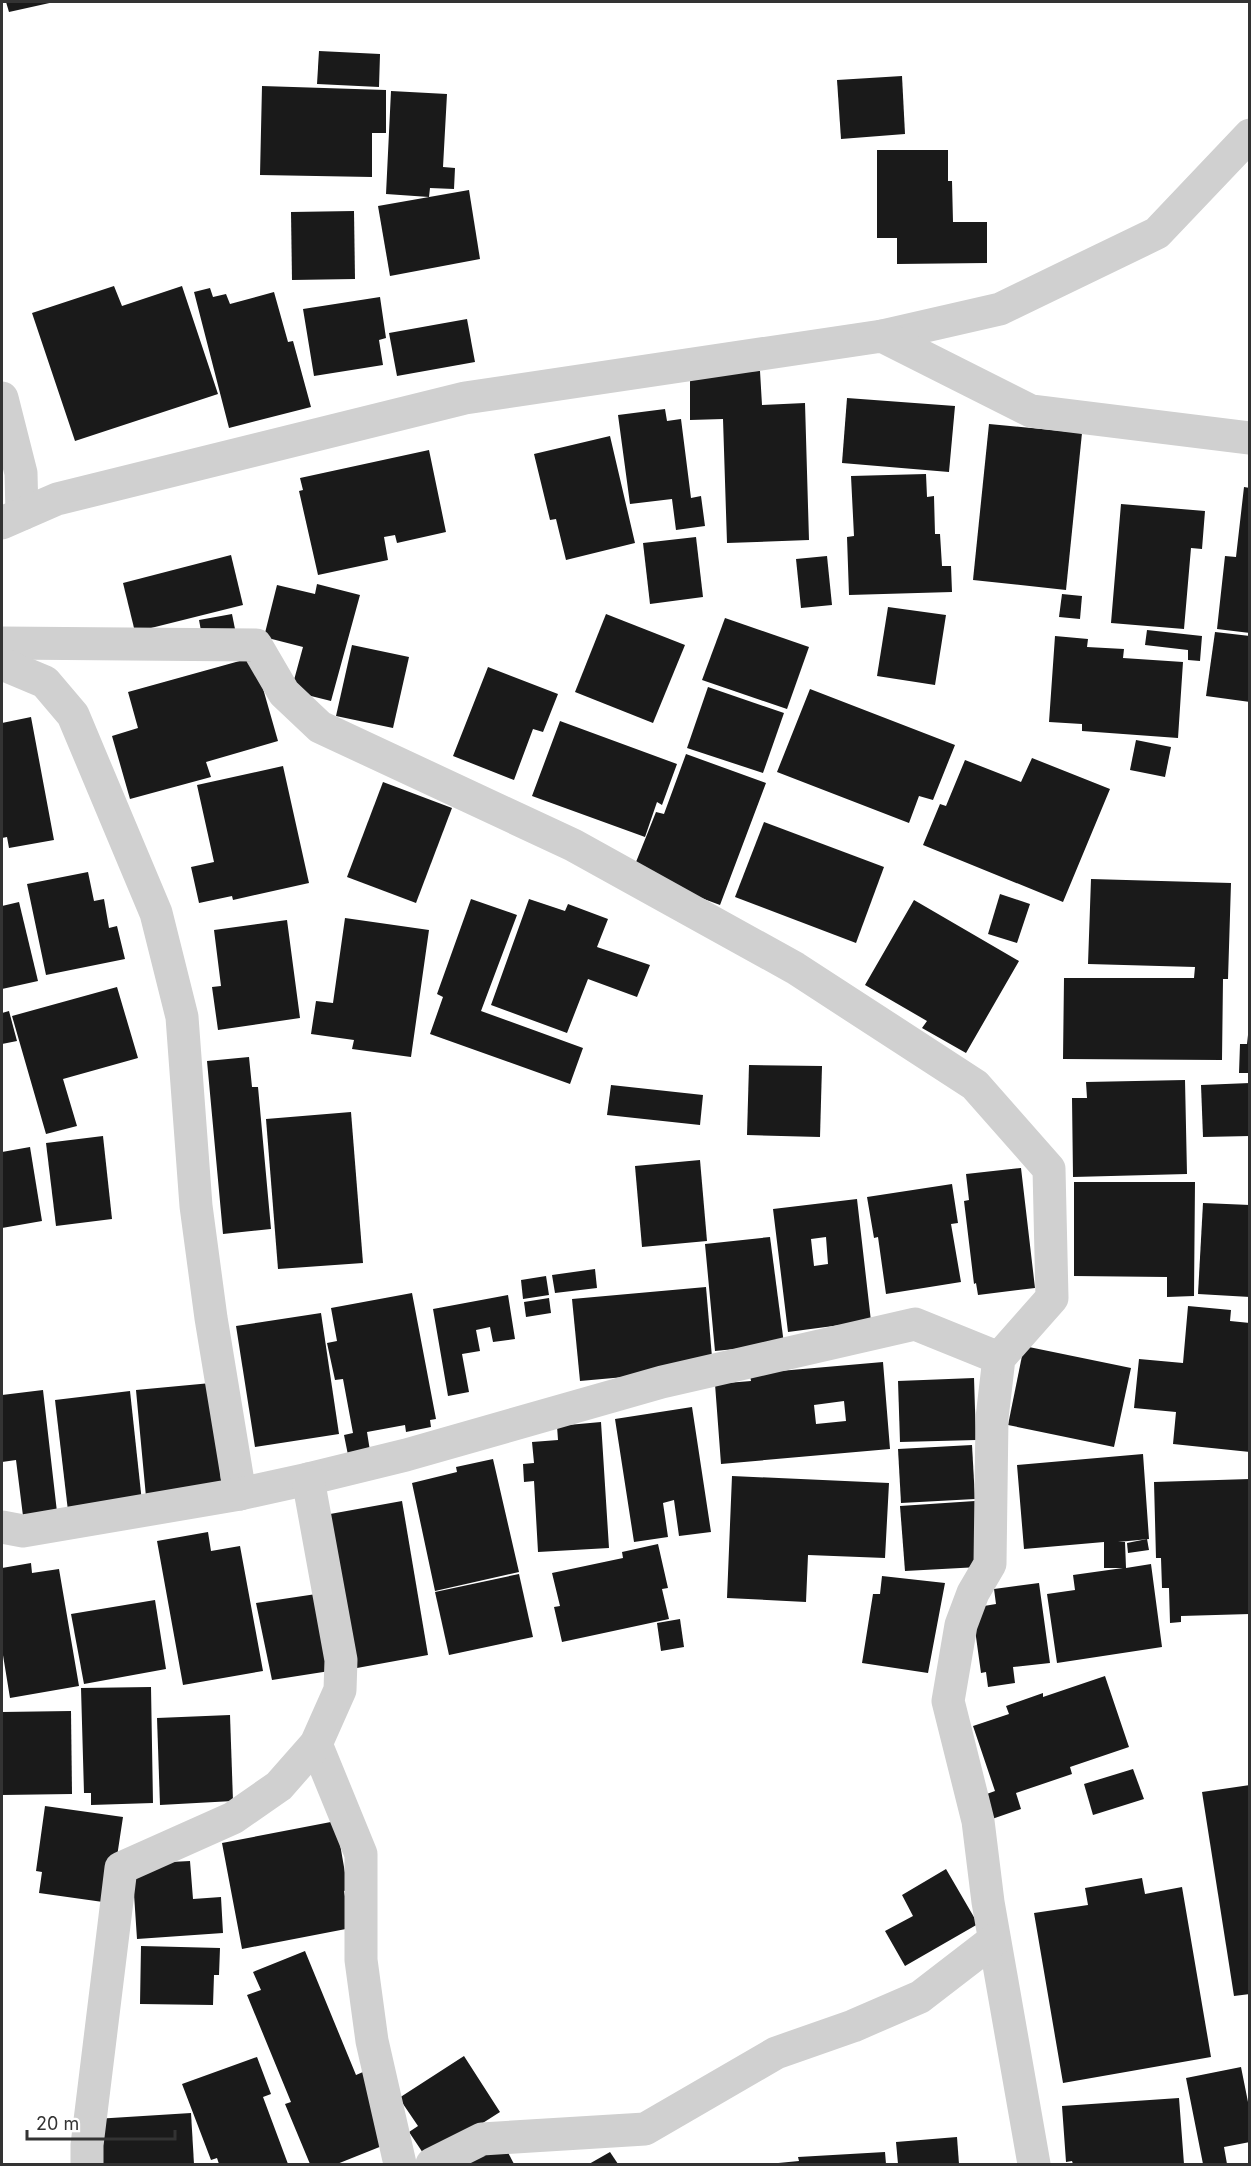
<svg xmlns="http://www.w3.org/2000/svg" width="1251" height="2166" viewBox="0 0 1251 2166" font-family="Inter,sans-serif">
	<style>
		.building { fill: #1a1a1a; fill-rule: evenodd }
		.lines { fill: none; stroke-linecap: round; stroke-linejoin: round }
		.minor { stroke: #d0d0d0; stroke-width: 33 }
	</style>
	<rect width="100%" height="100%" fill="#fff"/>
	<!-- building -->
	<g class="building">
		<path d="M 6,2 L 54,2 L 9,12 Z"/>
		<path d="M 319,51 L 380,54 L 379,87 L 317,84 Z"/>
		<path d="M 902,76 L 905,134 L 841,139 L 837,80 Z"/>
		<path d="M 262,86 L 386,90 L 386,133 L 372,133 L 372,177 L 260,175 Z"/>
		<path d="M 391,91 L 447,94 L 443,167 L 455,168 L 454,189 L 430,188 L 429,197 L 386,194 Z"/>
		<path d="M 877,150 L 948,150 L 948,181 L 952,181 L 953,222 L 987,222 L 987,263 L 897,264 L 897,238 L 877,238 Z"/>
		<path d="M 469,190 L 480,259 L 390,276 L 378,206 Z"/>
		<path d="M 354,211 L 355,279 L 292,280 L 291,212 Z"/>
		<path d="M 114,286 L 122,306 L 182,286 L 218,394 L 75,441 L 32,313 Z"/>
		<path d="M 210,288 L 213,297 L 226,294 L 230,304 L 274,292 L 288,342 L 293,341 L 311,407 L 229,428 L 194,292 Z"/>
		<path d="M 380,297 L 386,338 L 379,340 L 383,365 L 314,376 L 303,309 Z"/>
		<path d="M 467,319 L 475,362 L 397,376 L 389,333 Z"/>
		<path d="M 760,371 L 762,405 L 805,403 L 809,540 L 727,543 L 723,419 L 690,420 L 690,373 Z"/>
		<path d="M 847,398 L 955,406 L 949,472 L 842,463 Z"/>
		<path d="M 665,409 L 667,421 L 681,419 L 691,498 L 701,496 L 705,526 L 676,530 L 672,499 L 630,504 L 618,415 Z"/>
		<path d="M 989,424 L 1082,433 L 1066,590 L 973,580 Z"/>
		<path d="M 610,436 L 635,543 L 566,560 L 556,519 L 550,520 L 534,454 Z"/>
		<path d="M 429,450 L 446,532 L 397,543 L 395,535 L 384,537 L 388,560 L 318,575 L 299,491 L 303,490 L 300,478 Z"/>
		<path d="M 926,474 L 927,497 L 934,496 L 935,534 L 940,534 L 942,566 L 951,566 L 952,592 L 849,595 L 847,537 L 854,536 L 851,476 Z"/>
		<path d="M 1244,487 L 1250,488 L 1250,633 L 1217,629 L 1225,556 L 1236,557 Z"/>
		<path d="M 1121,504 L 1205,511 L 1202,549 L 1191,548 L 1184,629 L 1111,623 Z"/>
		<path d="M 696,537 L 703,597 L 650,604 L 643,543 Z"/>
		<path d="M 231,555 L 243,605 L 135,632 L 123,583 Z"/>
		<path d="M 827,556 L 832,605 L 801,608 L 796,559 Z"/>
		<path d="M 317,584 L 360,595 L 331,701 L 291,691 L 303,647 L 264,637 L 277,585 L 315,594 Z"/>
		<path d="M 1062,594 L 1082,596 L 1080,619 L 1059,617 Z"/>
		<path d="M 888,607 L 946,615 L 935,685 L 877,676 Z"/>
		<path d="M 232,614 L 236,634 L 203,641 L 199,620 Z"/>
		<path d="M 606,614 L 685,645 L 653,723 L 575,692 Z"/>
		<path d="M 725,618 L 809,647 L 787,709 L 702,680 Z"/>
		<path d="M 1147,630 L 1202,636 L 1200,661 L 1188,660 L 1188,650 L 1145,645 Z"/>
		<path d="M 1215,632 L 1250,636 L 1250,702 L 1206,696 Z"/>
		<path d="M 1055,636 L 1088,639 L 1087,647 L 1124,649 L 1123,658 L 1183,662 L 1178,738 L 1082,731 L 1082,724 L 1049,722 Z"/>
		<path d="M 352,645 L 409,657 L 393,728 L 336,716 Z"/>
		<path d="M 254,657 L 278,741 L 206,762 L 211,777 L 130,799 L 112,736 L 138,728 L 128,692 Z"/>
		<path d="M 488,667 L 558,694 L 543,732 L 533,729 L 514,780 L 453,756 Z"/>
		<path d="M 708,687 L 784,713 L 763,773 L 687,748 Z"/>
		<path d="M 810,689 L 955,745 L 933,800 L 919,796 L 909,823 L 777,772 Z"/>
		<path d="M 31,717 L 54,840 L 9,848 L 7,837 L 2,838 L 2,723 Z"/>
		<path d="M 560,721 L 677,764 L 662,805 L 657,802 L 645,837 L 532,796 Z"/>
		<path d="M 1136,740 L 1171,747 L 1165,777 L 1130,770 Z"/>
		<path d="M 686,754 L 766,783 L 720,905 L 632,872 L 656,812 L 664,814 Z"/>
		<path d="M 1032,758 L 1110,789 L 1063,902 L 923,845 L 940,804 L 946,806 L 965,760 L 1021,782 Z"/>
		<path d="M 283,766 L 309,883 L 233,900 L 232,896 L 199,903 L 191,867 L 214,862 L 197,785 Z"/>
		<path d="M 383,782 L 452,808 L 416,903 L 347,877 Z"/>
		<path d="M 764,822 L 884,867 L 856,943 L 735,897 Z"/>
		<path d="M 88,872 L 94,901 L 104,899 L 109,928 L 117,926 L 125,959 L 46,975 L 27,884 Z"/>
		<path d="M 1091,879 L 1231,883 L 1228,979 L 1223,979 L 1222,1060 L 1063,1059 L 1064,978 L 1194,978 L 1195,967 L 1088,964 Z"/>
		<path d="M 1000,894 L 1030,904 L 1017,943 L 988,934 Z"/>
		<path d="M 471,899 L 517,915 L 481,1011 L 583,1048 L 570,1084 L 430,1034 L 443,997 L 437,994 Z"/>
		<path d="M 529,899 L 565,911 L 568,904 L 608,919 L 597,947 L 650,965 L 637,997 L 588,979 L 567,1033 L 491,1005 Z"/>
		<path d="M 914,900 L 1019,961 L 966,1053 L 922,1028 L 927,1021 L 865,985 Z"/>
		<path d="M 19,902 L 38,981 L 2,989 L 2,906 Z"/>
		<path d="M 345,918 L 429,930 L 411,1057 L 352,1049 L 354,1040 L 311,1034 L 316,1001 L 333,1003 Z"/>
		<path d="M 287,920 L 300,1018 L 218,1030 L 212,987 L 221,986 L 214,930 Z"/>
		<path d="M 117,987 L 138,1058 L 63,1079 L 77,1126 L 46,1134 L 12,1016 Z"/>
		<path d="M 9,1011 L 17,1041 L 2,1044 L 2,1013 Z"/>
		<path d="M 1248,1035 L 1250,1073 L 1239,1073 L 1240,1044 L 1247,1044 Z"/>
		<path d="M 249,1057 L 252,1087 L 258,1087 L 271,1229 L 223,1234 L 207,1061 Z"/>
		<path d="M 749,1065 L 822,1066 L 820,1137 L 747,1135 Z"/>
		<path d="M 1185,1080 L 1187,1174 L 1073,1177 L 1072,1098 L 1087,1098 L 1086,1082 Z"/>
		<path d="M 1250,1083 L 1250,1136 L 1203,1137 L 1201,1085 Z"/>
		<path d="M 611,1085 L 703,1095 L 700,1125 L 607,1115 Z"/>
		<path d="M 351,1112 L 363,1263 L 278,1269 L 266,1119 Z"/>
		<path d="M 103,1136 L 112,1219 L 56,1226 L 46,1143 Z"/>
		<path d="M 30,1147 L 42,1221 L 2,1228 L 2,1152 Z"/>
		<path d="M 700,1160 L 707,1241 L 642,1247 L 635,1166 Z"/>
		<path d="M 1021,1168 L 1035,1288 L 978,1295 L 976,1283 L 974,1284 L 964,1201 L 969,1200 L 966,1174 Z"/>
		<path d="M 1074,1182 L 1195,1182 L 1194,1296 L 1167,1297 L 1167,1277 L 1074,1276 Z"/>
		<path d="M 952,1184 L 958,1223 L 951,1224 L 961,1282 L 886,1294 L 878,1237 L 874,1238 L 867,1197 Z"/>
		<path d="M 857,1199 L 871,1321 L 788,1332 L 773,1209 ZM 826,1237 L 828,1264 L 814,1266 L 811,1239 Z"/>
		<path d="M 1203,1203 L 1250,1205 L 1250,1297 L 1198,1294 Z"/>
		<path d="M 770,1237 L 784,1344 L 715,1351 L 705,1244 Z"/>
		<path d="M 595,1269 L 597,1288 L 555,1293 L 552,1275 Z"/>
		<path d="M 546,1276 L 549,1295 L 523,1299 L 521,1280 Z"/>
		<path d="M 706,1287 L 713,1369 L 580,1381 L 572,1299 Z"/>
		<path d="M 412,1293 L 436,1419 L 430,1420 L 431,1427 L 406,1432 L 405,1425 L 367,1432 L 370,1451 L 348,1455 L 344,1435 L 353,1433 L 343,1379 L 335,1380 L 327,1343 L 337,1341 L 331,1308 Z"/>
		<path d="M 508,1295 L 515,1339 L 493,1342 L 490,1327 L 476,1330 L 480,1351 L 462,1354 L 469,1392 L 448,1396 L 433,1309 Z"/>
		<path d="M 549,1298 L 551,1313 L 526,1317 L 524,1302 Z"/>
		<path d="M 1188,1306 L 1231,1310 L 1230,1321 L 1250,1323 L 1250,1452 L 1173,1444 L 1176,1412 L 1134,1408 L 1139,1359 L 1183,1363 Z"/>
		<path d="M 321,1313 L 339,1434 L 255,1447 L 236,1326 Z"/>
		<path d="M 1024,1346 L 1131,1368 L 1114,1447 L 1008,1425 Z"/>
		<path d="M 883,1362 L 890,1449 L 721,1464 L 715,1384 L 751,1381 L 749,1369 L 780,1371 ZM 844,1401 L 846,1421 L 816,1424 L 814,1405 Z"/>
		<path d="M 974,1378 L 976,1440 L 900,1442 L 898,1381 Z"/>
		<path d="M 211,1383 L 222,1490 L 146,1497 L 136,1390 Z"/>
		<path d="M 43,1390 L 57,1512 L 23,1516 L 16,1460 L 2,1462 L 2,1395 Z"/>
		<path d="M 130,1391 L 142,1502 L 68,1511 L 55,1400 Z"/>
		<path d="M 692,1407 L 711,1532 L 679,1536 L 674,1500 L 663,1503 L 668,1537 L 634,1542 L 615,1419 Z"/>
		<path d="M 601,1422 L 609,1548 L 538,1552 L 534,1481 L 524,1482 L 523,1464 L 534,1463 L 532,1442 L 558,1440 L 557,1426 Z"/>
		<path d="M 972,1445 L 975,1499 L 901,1503 L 898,1449 Z"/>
		<path d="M 1143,1454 L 1149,1539 L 1118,1542 L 1125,1542 L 1126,1568 L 1151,1564 L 1162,1647 L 1057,1663 L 1047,1594 L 1075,1590 L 1073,1575 L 1123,1568 L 1104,1568 L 1104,1542 L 1024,1549 L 1017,1465 Z"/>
		<path d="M 493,1459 L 519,1572 L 435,1591 L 412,1483 L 457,1472 L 456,1467 Z"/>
		<path d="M 732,1476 L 889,1483 L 885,1558 L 808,1555 L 806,1602 L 727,1598 Z"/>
		<path d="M 1250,1479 L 1250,1614 L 1181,1616 L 1181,1622 L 1170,1623 L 1169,1588 L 1162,1588 L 1161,1558 L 1156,1558 L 1154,1482 Z"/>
		<path d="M 402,1501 L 428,1655 L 346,1670 L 319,1516 Z"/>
		<path d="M 975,1501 L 979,1567 L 905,1571 L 900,1506 Z"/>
		<path d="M 208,1532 L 211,1551 L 240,1546 L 263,1671 L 183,1685 L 157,1541 Z"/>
		<path d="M 1147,1539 L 1149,1550 L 1128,1553 L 1127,1543 Z"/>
		<path d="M 658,1544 L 668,1588 L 662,1589 L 669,1619 L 562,1642 L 554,1607 L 560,1606 L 552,1573 L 623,1558 L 622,1552 Z"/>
		<path d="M 31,1563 L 32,1573 L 59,1569 L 79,1686 L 10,1698 L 2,1649 L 2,1568 Z"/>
		<path d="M 519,1574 L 533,1637 L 449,1655 L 435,1592 Z"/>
		<path d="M 882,1576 L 945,1583 L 928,1673 L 862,1663 L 873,1594 L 880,1594 Z"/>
		<path d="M 1039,1583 L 1050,1663 L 1013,1667 L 1015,1683 L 988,1687 L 986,1672 L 981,1673 L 972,1608 L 996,1604 L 994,1589 Z"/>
		<path d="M 323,1593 L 336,1670 L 272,1680 L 256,1603 Z"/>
		<path d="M 155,1600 L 166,1669 L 84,1684 L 71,1614 Z"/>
		<path d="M 680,1619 L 684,1647 L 661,1651 L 657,1623 Z"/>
		<path d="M 1105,1676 L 1129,1747 L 1070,1767 L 1072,1774 L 1016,1793 L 1021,1809 L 992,1819 L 984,1795 L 995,1791 L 973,1726 L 1009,1714 L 1006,1706 L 1043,1693 L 1043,1697 Z"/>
		<path d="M 151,1687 L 153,1803 L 91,1805 L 91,1793 L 84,1793 L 81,1688 Z"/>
		<path d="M 71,1711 L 72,1794 L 2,1795 L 2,1712 Z"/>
		<path d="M 230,1715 L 233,1801 L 160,1805 L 157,1718 Z"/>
		<path d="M 1133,1769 L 1144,1799 L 1093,1815 L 1084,1784 Z"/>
		<path d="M 1250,1785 L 1250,1994 L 1234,1996 L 1202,1792 Z"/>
		<path d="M 45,1806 L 123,1817 L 113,1883 L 103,1902 L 39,1893 L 42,1872 L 36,1871 Z"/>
		<path d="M 336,1821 L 348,1890 L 344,1891 L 351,1928 L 242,1949 L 222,1843 Z"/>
		<path d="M 190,1861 L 193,1899 L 221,1897 L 223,1933 L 137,1939 L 132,1864 Z"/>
		<path d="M 946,1869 L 978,1924 L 905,1966 L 885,1931 L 913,1916 L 902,1895 Z"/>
		<path d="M 1142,1878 L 1145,1894 L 1182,1887 L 1211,2057 L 1063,2083 L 1034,1913 L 1088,1905 L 1085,1888 Z"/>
		<path d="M 141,1946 L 220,1948 L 219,1975 L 214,1975 L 213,2005 L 140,2004 Z"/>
		<path d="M 305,1951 L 356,2075 L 363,2072 L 392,2142 L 337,2164 L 310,2164 L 285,2104 L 291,2102 L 247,1995 L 261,1990 L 253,1972 Z"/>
		<path d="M 464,2056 L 500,2112 L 453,2142 L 429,2162 L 409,2132 L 418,2126 L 399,2098 Z"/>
		<path d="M 257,2057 L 271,2094 L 263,2097 L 288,2164 L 219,2164 L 217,2158 L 211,2160 L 182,2084 Z"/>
		<path d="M 1241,2067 L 1250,2112 L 1250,2142 L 1224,2147 L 1227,2164 L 1203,2164 L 1186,2078 Z"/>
		<path d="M 1179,2098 L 1184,2164 L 1073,2164 L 1072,2161 L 1066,2162 L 1062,2106 Z"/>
		<path d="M 191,2113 L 194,2164 L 97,2164 L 95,2119 Z"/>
		<path d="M 957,2137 L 959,2164 L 898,2164 L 896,2142 Z"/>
		<path d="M 501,2139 L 514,2164 L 450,2164 Z"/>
		<path d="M 610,2152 L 618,2164 L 589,2164 Z"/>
		<path d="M 885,2152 L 886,2164 L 768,2164 L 799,2161 L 798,2157 Z"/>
	</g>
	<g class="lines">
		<!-- minor -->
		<g class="minor">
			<path d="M 882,336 L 1000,309 L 1157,233 L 1250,135"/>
			<path d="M 2,398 L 21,473 L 22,514"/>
			<path d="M 2,523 L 57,499 L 465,398 L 882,336 L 1031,411 L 1250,438"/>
			<path d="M 2,643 L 256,645 L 284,693 L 320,727 L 573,845 L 795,968 L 975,1085 L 1049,1169 L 1052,1298 L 999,1358 L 992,1418 L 990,1564 L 973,1593 L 961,1625 L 948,1701 L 978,1821 L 988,1902 L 1034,2164"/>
			<path d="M 2,664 L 45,682 L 73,715 L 156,913 L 182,1017 L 196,1206 L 211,1318 L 240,1494"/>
			<path d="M 2,1527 L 23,1531 L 240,1494 L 308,1479 L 406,1455 L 662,1382 L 915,1324 L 999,1358"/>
			<path d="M 316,1744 L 361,1854 L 361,1960 L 372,2041 L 400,2164"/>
			<path d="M 87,2164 L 87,2145 L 121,1868 L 233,1818 L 279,1786 L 316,1744 L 340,1690 L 341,1660 L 308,1479"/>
			<path d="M 432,2164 L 482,2139 L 645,2129 L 776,2053 L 853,2026 L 920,1997 L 994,1940"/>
		</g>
	</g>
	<!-- border -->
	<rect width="1251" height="2166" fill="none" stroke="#333333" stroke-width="6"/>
	<!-- scale -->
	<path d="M27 2130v9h148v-9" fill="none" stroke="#333333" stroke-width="3"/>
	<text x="36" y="2130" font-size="18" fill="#333333" stroke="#ffffff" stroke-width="4.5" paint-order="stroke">20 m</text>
</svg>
